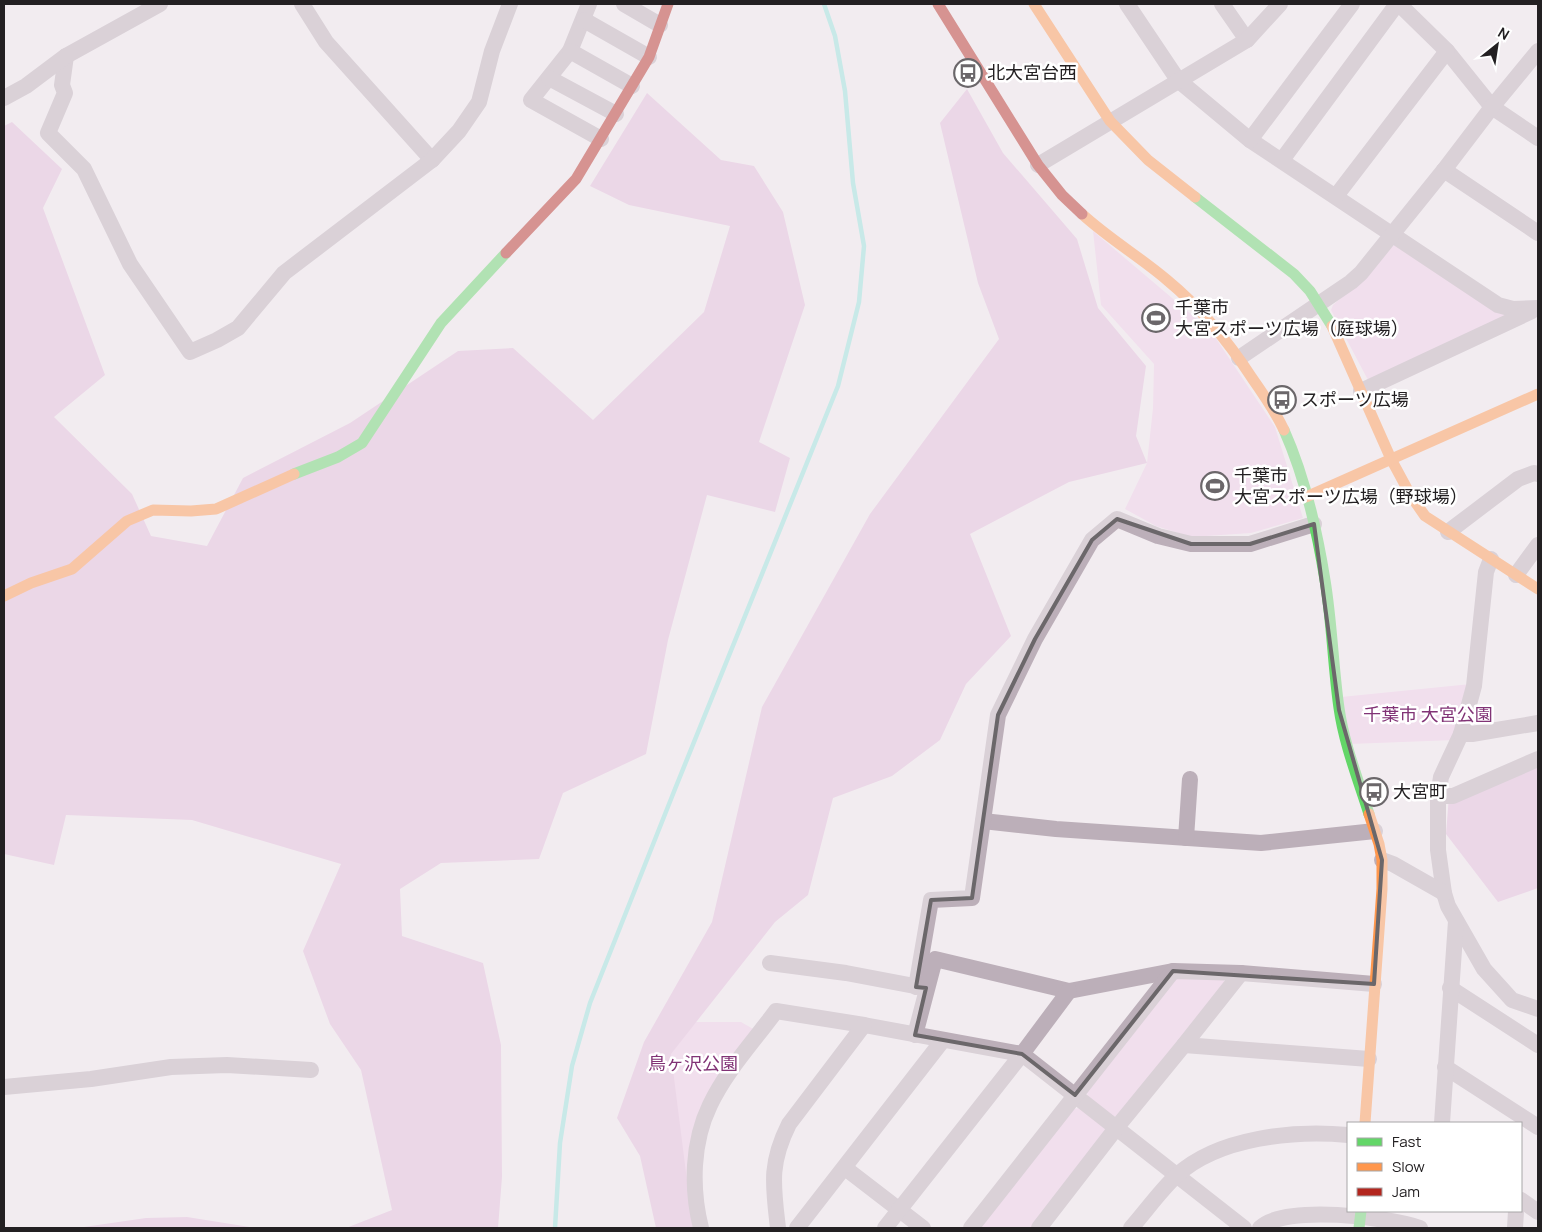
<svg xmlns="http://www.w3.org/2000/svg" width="1542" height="1232" viewBox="0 0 1542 1232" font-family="Manrope,'Noto Sans JP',sans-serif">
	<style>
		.green { fill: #f0cee9 }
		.forest { fill: #e3bcdc }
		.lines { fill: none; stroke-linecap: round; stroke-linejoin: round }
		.stream { stroke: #95e4dd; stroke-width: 4.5 }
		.street { stroke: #bcafb9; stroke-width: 16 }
		.fast { stroke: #63d668; stroke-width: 11 }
		.slow { stroke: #ff974d; stroke-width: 11 }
		.jam { stroke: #b3261e; stroke-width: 11 }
		.marked { fill: none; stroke: #6b676a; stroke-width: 4; stroke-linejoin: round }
		.labels { text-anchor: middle; stroke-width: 5; stroke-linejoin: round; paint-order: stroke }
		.poi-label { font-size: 18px; fill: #232022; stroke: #fff; text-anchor: start }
		.park-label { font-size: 18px; fill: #813376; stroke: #fff }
	</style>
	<rect width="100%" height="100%" fill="#f2ecf0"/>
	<!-- green -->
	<g class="green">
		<path d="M 1093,231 L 1211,331 L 1275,427 L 1303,518 L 1251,533 L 1191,537 L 1156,526 L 1125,509 L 1147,463 L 1153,408 L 1154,364 L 1101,305 Z"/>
		<path d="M 1394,245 L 1507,315 L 1368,380 L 1331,310 L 1333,305 L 1367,275 Z"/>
		<path d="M 1471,684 L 1455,740 L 1350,744 L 1341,697 Z"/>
		<path d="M 1224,974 L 1224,983 L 1120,1117 L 1113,1116 L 1088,1097 L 1086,1089 L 1173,978 Z"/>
		<path d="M 691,1022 L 741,1022 L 755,1030 L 720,1076 L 689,1182 L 668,1169 L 665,1054 Z"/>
		<path d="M 1080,1108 L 1106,1129 L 1033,1228 L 978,1228 L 1073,1109 Z"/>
	</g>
	<!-- forest -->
	<g class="forest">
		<path d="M 967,89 L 1003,153 L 1077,239 L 1098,308 L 1146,366 L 1136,436 L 1147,463 L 1069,482 L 970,534 L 1011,636 L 966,684 L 940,740 L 892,776 L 833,798 L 808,895 L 775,922 L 671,1054 L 693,1228 L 656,1228 L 640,1156 L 617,1118 L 644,1042 L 712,922 L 762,707 L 870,514 L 999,339 L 978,283 L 940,123 Z"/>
		<path d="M 647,93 L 721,160 L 754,166 L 783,212 L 805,305 L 759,442 L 790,458 L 775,512 L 707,495 L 668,640 L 646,754 L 563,793 L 539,859 L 441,863 L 400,889 L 402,936 L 483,963 L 501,1045 L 502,1177 L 498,1228 L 346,1228 L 392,1210 L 361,1070 L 330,1024 L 303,951 L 341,864 L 192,820 L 66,815 L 54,865 L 4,854 L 4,126 L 12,122 L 62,169 L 43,208 L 105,375 L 54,417 L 132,494 L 151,536 L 207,546 L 243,478 L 350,423 L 458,351 L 513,348 L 593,420 L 704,312 L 730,226 L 629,205 L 590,186 Z"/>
		<path d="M 1538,759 L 1538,888 L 1498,902 L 1446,834 L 1449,796 Z"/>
		<path d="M 187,1217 L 256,1228 L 77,1228 L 146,1218 Z"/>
	</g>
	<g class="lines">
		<!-- stream -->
		<path class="stream" d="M 555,1228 L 560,1143 L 572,1066 L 590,1003 L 675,789 L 838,386 L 859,302 L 864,246 L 853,183 L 845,91 L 835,36 L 824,4"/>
		<!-- street -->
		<g class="street">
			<path d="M 302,4 L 326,42 L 432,160"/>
			<path d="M 589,4 L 570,51 L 531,100 L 601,139"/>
			<path d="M 624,4 L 660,25"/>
			<path d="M 1127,4 L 1178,80 L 1250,140 L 1498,305 L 1513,309 L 1538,308"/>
			<path d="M 1222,4 L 1247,40"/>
			<path d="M 1399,4 L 1447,51 L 1492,107 L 1538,138"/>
			<path d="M 584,20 L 649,57"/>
			<path d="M 570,51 L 632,86"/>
			<path d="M 66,56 L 62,85 L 65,93 L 48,133 L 84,169 L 130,264 L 190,352 L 217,340 L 238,328 L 284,273 L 432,160 L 459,131 L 479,102 L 492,51 L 510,4"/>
			<path d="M 549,78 L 616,114"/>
			<path d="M 4,98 L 26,86 L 66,56 L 160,4"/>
			<path d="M 1250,140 L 1352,4"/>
			<path d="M 1282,160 L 1397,4"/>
			<path d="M 1038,165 L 1247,40 L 1280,4"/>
			<path d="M 1444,170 L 1538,233"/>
			<path d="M 1336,196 L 1447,51"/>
			<path d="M 1239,358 L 1351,282 L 1361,273 L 1444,170 L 1492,107 L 1538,51"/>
			<path d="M 1361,391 L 1532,311"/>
			<path d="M 1448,532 L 1518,479 L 1534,473 L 1538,474"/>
			<path d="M 1491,559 L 1486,572 L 1474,686 L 1461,734 L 1441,777 L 1438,796 L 1438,850 L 1444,893 L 1448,906 L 1484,969 L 1512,1000 L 1538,1009"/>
			<path d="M 1516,575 L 1538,545"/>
			<path d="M 1461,734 L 1472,734 L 1538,723"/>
			<path d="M 1438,796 L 1453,796 L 1538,759"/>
			<path d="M 983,821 L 1056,829 L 1261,843 L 1375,831"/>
			<path d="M 1186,838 L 1190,779"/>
			<path d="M 1382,860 L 1393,864 L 1444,893"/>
			<path d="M 770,963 L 846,973 L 925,988"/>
			<path d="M 916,987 L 931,900 L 972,898 L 998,715 L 1035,639 L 1092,540 L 1117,519 L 1158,536 L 1191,544 L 1250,544 L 1314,524"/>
			<path d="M 1450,988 L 1538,1045"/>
			<path d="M 915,1035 L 935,959 L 1069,991 L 1173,971 L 1241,973 L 1374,984"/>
			<path d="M 1184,1045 L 1369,1059"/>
			<path d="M 1445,1067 L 1538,1127"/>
			<path d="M 4,1087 L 91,1079 L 171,1067 L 227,1065 L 311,1070"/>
			<path d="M 1442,1123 L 1456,921"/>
			<path d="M 845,1168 L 923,1228"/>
			<path d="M 1521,1200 L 1538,1212"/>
			<path d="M 701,1228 C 691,1188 692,1142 710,1105 C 726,1071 754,1041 776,1011 L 864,1025 L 1022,1054 L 1244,1228"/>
			<path d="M 778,1228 C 773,1185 769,1164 789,1124 L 864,1025"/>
			<path d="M 797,1228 L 943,1040"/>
			<path d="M 885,1228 L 1022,1054 L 1069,991"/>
			<path d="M 971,1228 L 1173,971"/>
			<path d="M 1039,1228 L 1117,1127 L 1184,1045 L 1241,973"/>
			<path d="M 1131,1228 C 1146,1211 1160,1191 1176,1176 C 1218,1137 1295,1130 1348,1135"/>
			<path d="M 1260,1228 C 1285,1204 1388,1217 1420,1228"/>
			<path d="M 1515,1228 L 1516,1211"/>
		</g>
		<!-- fast -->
		<g class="fast">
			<path d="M 1195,197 L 1294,274 L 1310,291 L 1332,326"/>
			<path d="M 1284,430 C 1305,477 1317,530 1325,580 C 1332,622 1333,666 1339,708 C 1344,744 1358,779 1369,814"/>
			<path d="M 294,474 L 338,457 L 362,443 L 441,323 L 506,253"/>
			<path d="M 1359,1228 L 1361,1211"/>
		</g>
		<!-- slow -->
		<g class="slow">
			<path d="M 1034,4 L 1110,121 L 1148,160 L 1195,197"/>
			<path d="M 1082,214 C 1108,238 1140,257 1167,280 C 1201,308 1228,341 1252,378 C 1264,395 1275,411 1284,430"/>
			<path d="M 1332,326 L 1391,459 L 1411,496 L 1425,516 L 1538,589"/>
			<path d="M 1306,497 L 1538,394"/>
			<path d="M 4,596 L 31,583 L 72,569 L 127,521 L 153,510 L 191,511 L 216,509 L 294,474"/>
			<path d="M 1365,1123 L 1382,889 L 1382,860 L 1379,844 L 1369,814"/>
		</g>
		<!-- jam -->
		<g class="jam">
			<path d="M 938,4 L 1038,165 L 1062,195 L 1082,214"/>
			<path d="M 506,253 L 576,179 L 649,57 L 668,4"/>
		</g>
	</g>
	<!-- marked area -->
	<path d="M0 0H1542V1232H0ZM 1117,519 L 1191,544 L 1250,544 L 1314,524 L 1339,710 L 1382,860 L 1374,984 L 1173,971 L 1075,1095 L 1022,1054 L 915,1035 L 926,988 L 916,987 L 931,900 L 972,898 L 998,715 L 1035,639 L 1092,540 Z" fill="#f2ecf0" fill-opacity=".55" fill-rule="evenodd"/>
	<path class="marked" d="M 1117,519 L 1191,544 L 1250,544 L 1314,524 L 1339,710 L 1382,860 L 1374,984 L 1173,971 L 1075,1095 L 1022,1054 L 915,1035 L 926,988 L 916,987 L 931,900 L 972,898 L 998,715 L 1035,639 L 1092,540 Z"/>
	<!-- icons -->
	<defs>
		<symbol id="bus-ring" viewBox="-11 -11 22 22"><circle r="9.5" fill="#fff" stroke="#6b676a" stroke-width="1.5"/><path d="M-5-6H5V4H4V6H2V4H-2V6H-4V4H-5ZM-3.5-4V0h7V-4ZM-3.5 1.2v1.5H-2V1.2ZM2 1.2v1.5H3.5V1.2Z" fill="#6b676a"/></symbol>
		<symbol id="stadium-ring" viewBox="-11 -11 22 22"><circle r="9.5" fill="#fff" stroke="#6b676a" stroke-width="1.5"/><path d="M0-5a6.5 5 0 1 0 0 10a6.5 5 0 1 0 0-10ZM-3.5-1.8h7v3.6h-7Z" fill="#6b676a"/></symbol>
	</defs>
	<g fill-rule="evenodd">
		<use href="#bus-ring" x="952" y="57" width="32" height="32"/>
		<use href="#stadium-ring" x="1140" y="302" width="32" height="32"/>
		<use href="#bus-ring" x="1266" y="384" width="32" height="32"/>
		<use href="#stadium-ring" x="1199" y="470" width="32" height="32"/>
		<use href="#bus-ring" x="1358" y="776" width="32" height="32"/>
	</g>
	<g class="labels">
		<!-- poi labels -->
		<g class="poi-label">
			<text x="987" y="79">北大宮台西</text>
			<text x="1175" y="314">千葉市<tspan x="1175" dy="21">大宮スポーツ広場（庭球場）</tspan></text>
			<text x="1301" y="406">スポーツ広場</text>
			<text x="1234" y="482">千葉市<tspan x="1234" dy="21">大宮スポーツ広場（野球場）</tspan></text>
			<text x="1393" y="798">大宮町</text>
		</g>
		<!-- park labels -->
		<g class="park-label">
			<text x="1428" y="721">千葉市 大宮公園</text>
			<text x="693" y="1070">鳥ヶ沢公園</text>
		</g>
	</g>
	<!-- border -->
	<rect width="1542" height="1232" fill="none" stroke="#232022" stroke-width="10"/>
	<!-- legend -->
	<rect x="1347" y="1122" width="175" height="90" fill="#ffffff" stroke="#a7a6a7"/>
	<rect x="1357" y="1138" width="25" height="8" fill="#63d668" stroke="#a7a6a7"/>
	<text x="1392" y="1147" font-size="15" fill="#232022">Fast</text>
	<rect x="1357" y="1163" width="25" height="8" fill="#ff974d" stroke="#a7a6a7"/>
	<text x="1392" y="1172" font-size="15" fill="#232022">Slow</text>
	<rect x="1357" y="1188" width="25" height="8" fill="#b3261e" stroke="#a7a6a7"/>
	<text x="1392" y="1197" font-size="15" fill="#232022">Jam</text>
	<!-- north arrow -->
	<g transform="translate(1497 45) rotate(30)" stroke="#ffffff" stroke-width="4" paint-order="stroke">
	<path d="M0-4L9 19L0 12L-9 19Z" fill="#232022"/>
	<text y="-8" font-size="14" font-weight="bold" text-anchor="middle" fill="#232022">N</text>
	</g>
</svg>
